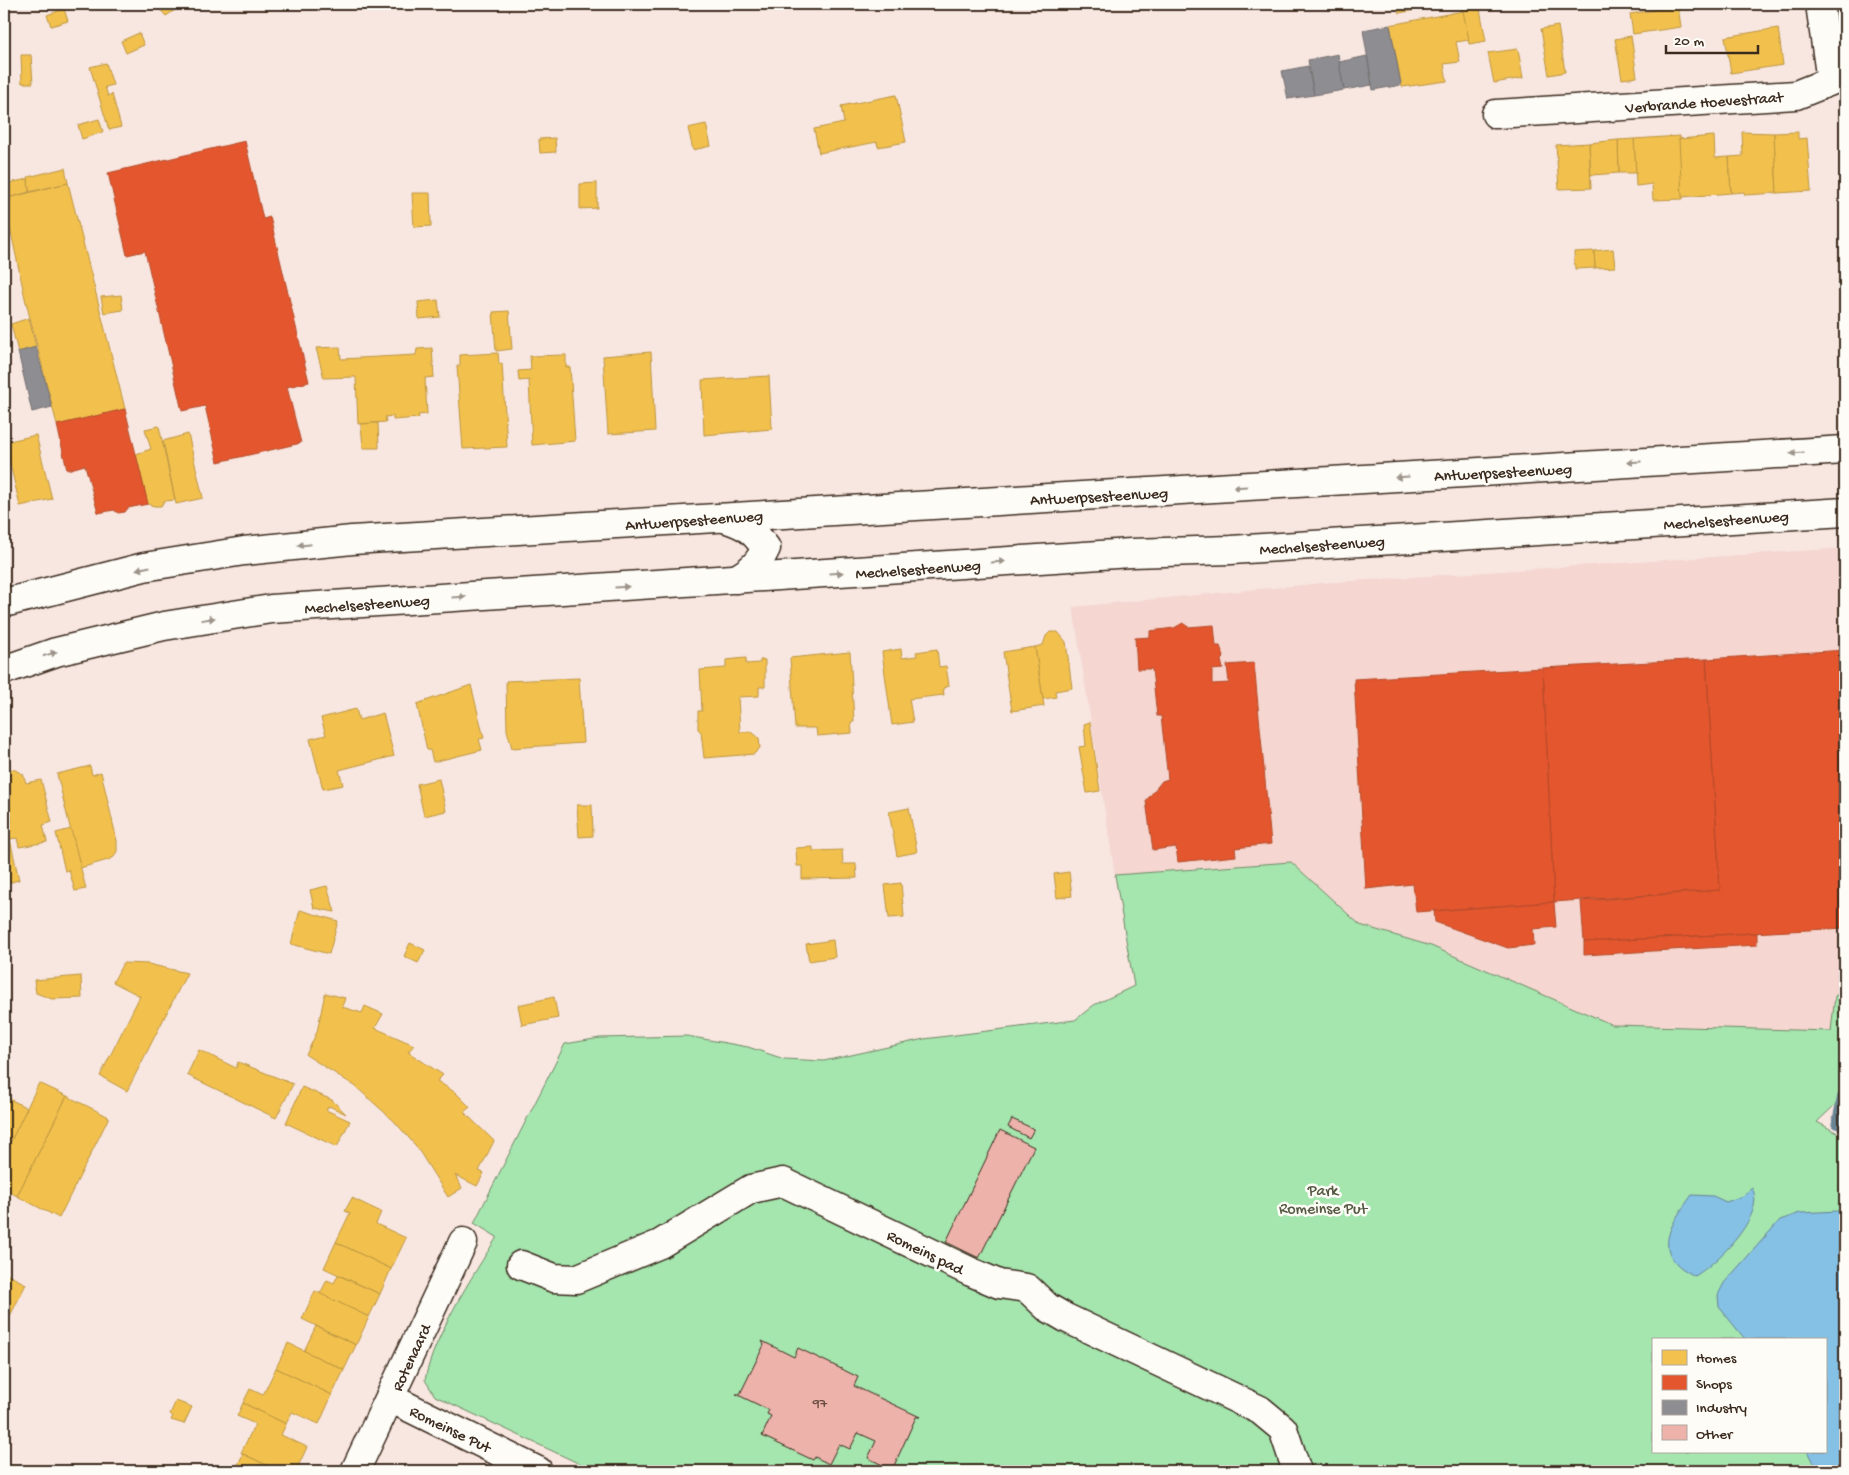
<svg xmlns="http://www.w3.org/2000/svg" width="1849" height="1475" viewBox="0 0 1849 1475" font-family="'Gochi Hand',sans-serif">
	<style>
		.built { fill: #f5d6d0 }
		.green { fill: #a5e5ae; stroke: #708866; fill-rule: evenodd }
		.water { fill: #85c0e5; stroke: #678495 }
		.homes { fill: #f2c14e; stroke: #bb9440 }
		.shops { fill: #e4572e; stroke: #b14a29 }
		.industry { fill: #8d8d92; stroke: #746f6f }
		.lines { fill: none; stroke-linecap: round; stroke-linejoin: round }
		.stream { stroke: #678495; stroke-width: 9 }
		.building { fill: #edb2aa; stroke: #3b2a1e }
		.street-casing { stroke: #3b2a1e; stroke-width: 31 }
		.primary-casing { stroke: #3b2a1e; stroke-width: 31 }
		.street { stroke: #fdfcf7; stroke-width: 28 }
		.primary { stroke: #fdfcf7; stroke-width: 28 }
		.oneway { fill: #9c938a }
		.labels { text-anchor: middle; stroke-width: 5; stroke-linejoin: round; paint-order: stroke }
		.number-label { font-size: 14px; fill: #684c41 }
		.street-label { font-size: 16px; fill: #3b2a1e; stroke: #fdfcf7 }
		.park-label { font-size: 16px; fill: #565942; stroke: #fdfcf7 }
	</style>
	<rect width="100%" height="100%" fill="#f8e6e0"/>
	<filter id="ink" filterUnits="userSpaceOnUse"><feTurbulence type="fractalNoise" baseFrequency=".02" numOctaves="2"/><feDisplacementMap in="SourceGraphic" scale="10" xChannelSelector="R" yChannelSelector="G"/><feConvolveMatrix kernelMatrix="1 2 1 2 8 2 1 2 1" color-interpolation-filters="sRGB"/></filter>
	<g filter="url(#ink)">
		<!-- built -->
		<path class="built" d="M 1845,548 L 1845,990 L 1835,996 L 1831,1031 L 1612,1025 L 1431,946 L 1360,925 L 1291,862 L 1115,875 L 1073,607 L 1323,583 Z"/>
		<!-- green -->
		<path class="green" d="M 1291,862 L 1360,925 L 1431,946 L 1613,1025 L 1831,1031 L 1835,996 L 1845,990 L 1845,1091 L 1837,1103 L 1817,1122 L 1845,1137 L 1845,1471 L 595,1471 L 435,1396 L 425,1380 C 433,1337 473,1275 497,1237 L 474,1223 L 565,1044 L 600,1038 L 687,1036 L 748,1047 L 784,1059 L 824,1061 L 924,1039 L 1075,1020 L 1094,1005 L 1134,986 L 1115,875 ZM 1653,1339 L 1825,1339 L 1825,1451 L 1653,1451 Z"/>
		<!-- water -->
		<g class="water">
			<path d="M 1752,1188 C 1767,1215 1717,1263 1695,1276 C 1650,1254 1669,1226 1692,1195 L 1713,1196 L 1726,1202 L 1743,1196 Z"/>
			<path d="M 1838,1211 L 1845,1212 L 1845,1471 L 1817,1471 L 1807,1451 L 1825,1451 L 1825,1339 L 1745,1339 L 1719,1307 L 1718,1295 L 1724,1283 L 1780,1220 L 1800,1213 Z"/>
		</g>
		<!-- homes -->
		<g class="homes">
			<path d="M 155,4 L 171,4 L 175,10 L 166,16 Z"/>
			<path d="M 472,4 L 527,4 L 527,6 L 472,7 Z"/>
			<path d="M 1397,4 L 1420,4 L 1421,9 L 1399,13 Z"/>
			<path d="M 1461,4 L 1479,4 L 1486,41 L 1469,44 Z"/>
			<path d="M 1678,6 L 1681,27 L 1633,34 L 1630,14 Z"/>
			<path d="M 64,9 L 68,21 L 51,26 L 47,15 Z"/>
			<path d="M 1463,11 L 1469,40 L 1456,42 L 1460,62 L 1444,64 L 1447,81 L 1402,87 L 1390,25 Z"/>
			<path d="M 1558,26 L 1565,72 L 1549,75 L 1541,29 Z"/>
			<path d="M 1778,28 L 1783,65 L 1731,73 L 1725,37 Z"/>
			<path d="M 139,33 L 144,45 L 126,53 L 121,41 Z"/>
			<path d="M 1631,36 L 1637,77 L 1622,79 L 1615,39 Z"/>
			<path d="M 1518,49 L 1523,78 L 1494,83 L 1488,53 Z"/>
			<path d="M 21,55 L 31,55 L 33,83 L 22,83 Z"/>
			<path d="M 106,63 L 113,85 L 105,87 L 108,96 L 112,94 L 121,127 L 109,130 L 90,67 Z"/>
			<path d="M 896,95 L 906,142 L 878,147 L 877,142 L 819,153 L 814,129 L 844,123 L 841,106 Z"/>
			<path d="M 99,119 L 103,132 L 82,139 L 78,125 Z"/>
			<path d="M 706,124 L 711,146 L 693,150 L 688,128 Z"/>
			<path d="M 1742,132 L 1774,133 L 1777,193 L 1745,195 L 1744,192 L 1731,193 L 1729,157 L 1743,156 Z"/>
			<path d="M 1798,132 L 1798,139 L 1807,138 L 1811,191 L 1777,193 L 1774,133 Z"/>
			<path d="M 1680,136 L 1683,199 L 1653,200 L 1652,184 L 1636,186 L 1634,139 Z"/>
			<path d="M 1714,136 L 1715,158 L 1729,157 L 1731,193 L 1682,197 L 1679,139 Z"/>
			<path d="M 555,138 L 556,152 L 540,153 L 539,139 Z"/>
			<path d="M 1634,139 L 1636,173 L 1619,173 L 1618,140 Z"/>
			<path d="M 1618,140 L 1619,173 L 1591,175 L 1589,143 Z"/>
			<path d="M 1589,143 L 1591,188 L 1559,189 L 1556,145 Z"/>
			<path d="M 65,168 L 68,183 L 29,192 L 28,177 Z"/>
			<path d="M 28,179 L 29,192 L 4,199 L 4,184 Z"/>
			<path d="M 68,183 L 125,409 L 57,425 L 25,298 L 4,199 Z"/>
			<path d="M 597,183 L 597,208 L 580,209 L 580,184 Z"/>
			<path d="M 412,193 L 430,193 L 431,226 L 414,227 Z"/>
			<path d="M 1613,249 L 1615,267 L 1595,268 L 1594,251 Z"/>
			<path d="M 1594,251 L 1595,268 L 1575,269 L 1574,252 Z"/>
			<path d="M 121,295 L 123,310 L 104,313 L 101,297 Z"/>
			<path d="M 438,300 L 440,317 L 419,319 L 418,302 Z"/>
			<path d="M 509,311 L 512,349 L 496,351 L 493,312 Z"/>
			<path d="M 29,318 L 36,347 L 18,352 L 11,324 Z"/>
			<path d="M 340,347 L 341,359 L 416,355 L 417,349 L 432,348 L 434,377 L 425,378 L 427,414 L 418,415 L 419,418 L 393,420 L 393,416 L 385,417 L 386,422 L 358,424 L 356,377 L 324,378 L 316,348 Z"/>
			<path d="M 651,352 L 655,431 L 608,434 L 603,356 Z"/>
			<path d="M 498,353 L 499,364 L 502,363 L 507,447 L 463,449 L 457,366 L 460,366 L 460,355 Z"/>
			<path d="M 566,355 L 566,367 L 570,367 L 575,441 L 532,445 L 529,380 L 519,381 L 518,371 L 531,370 L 530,356 Z"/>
			<path d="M 769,376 L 772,429 L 704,435 L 702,380 Z"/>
			<path d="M 378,423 L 379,448 L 363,448 L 361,424 Z"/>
			<path d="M 159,426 L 175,500 L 164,501 L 161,506 L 154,506 L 148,504 L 136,454 L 151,449 L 145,429 Z"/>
			<path d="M 188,434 L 203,498 L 176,504 L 163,441 Z"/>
			<path d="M 36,435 L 52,499 L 20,506 L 5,442 Z"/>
			<path d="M 1050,632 L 1058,632 L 1066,642 L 1072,688 L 1055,691 L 1056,697 L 1043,699 L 1035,647 L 1043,645 L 1046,636 Z"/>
			<path d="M 1035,647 L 1044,706 L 1012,711 L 1003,652 Z"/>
			<path d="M 901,649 L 902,658 L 917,656 L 916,652 L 937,649 L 939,667 L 946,666 L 949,686 L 943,688 L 944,695 L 909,699 L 913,722 L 892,725 L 882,652 Z"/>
			<path d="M 850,652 L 854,722 L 851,722 L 852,733 L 817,736 L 816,728 L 795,728 L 790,658 Z"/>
			<path d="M 746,658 L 746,664 L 760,663 L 760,660 L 765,660 L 765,687 L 759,687 L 759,696 L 738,697 L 740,732 L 752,732 L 759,738 L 760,748 L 754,754 L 704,758 L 701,732 L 698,729 L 698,711 L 702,711 L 700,670 L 726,668 L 726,660 Z"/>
			<path d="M 579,678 L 583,743 L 512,748 L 507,730 L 506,681 Z"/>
			<path d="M 471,685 L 484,738 L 479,739 L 482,750 L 433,762 L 430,750 L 427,750 L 417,704 Z"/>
			<path d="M 356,709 L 359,720 L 383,713 L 394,756 L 339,770 L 343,785 L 323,789 L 310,739 L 326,735 L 321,718 Z"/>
			<path d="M 1090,722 L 1100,791 L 1087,793 L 1079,747 L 1086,746 L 1084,724 Z"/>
			<path d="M 90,766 L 92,775 L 101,772 L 117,841 L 117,851 L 114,857 L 108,860 L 80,868 L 57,774 Z"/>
			<path d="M 13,769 L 23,774 L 26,783 L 41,780 L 52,822 L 43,825 L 47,842 L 19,847 L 17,838 L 10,839 L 6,824 L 12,822 L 4,778 L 5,773 Z"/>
			<path d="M 439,779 L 446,811 L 424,816 L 417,784 Z"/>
			<path d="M 577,805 L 592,805 L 593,836 L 579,837 Z"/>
			<path d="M 909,808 L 917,852 L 897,856 L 889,812 Z"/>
			<path d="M 6,821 L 19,880 L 4,884 L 4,822 Z"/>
			<path d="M 71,829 L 86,889 L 75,891 L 69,870 L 65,871 L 56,833 Z"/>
			<path d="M 813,847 L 813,851 L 842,850 L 843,864 L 856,864 L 857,878 L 802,879 L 802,866 L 797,866 L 796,848 Z"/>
			<path d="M 1069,872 L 1072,896 L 1057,898 L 1054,874 Z"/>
			<path d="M 901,883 L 904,917 L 889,918 L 885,885 Z"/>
			<path d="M 327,886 L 335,912 L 314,908 L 310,890 Z"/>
			<path d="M 300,910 L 338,921 L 329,954 L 291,944 Z"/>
			<path d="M 833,940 L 835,957 L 809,961 L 806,944 Z"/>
			<path d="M 410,943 L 425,950 L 418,963 L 404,956 Z"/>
			<path d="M 123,963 L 148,964 L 187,973 L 127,1091 L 100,1076 L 140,996 L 113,982 Z"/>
			<path d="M 81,976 L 82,998 L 52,999 L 36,993 L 34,980 Z"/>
			<path d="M 325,993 L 345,998 L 342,1007 L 362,1013 L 365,1006 L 383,1014 L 375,1028 L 414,1045 L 408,1052 L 443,1075 L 437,1081 L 456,1093 L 470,1107 L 464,1112 L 494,1141 L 479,1171 L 484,1173 L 477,1186 L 455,1175 L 462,1188 L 448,1197 L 416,1146 L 394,1121 L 355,1086 L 306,1055 L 317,1032 Z"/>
			<path d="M 554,997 L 558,1018 L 522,1025 L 518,1005 Z"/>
			<path d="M 199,1050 L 236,1068 L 238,1062 L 293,1084 L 276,1118 L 187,1075 Z"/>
			<path d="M 39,1083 L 67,1096 L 17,1196 L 4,1189 L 4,1155 Z"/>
			<path d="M 302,1087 L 332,1100 L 346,1114 L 329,1106 L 326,1110 L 350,1121 L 337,1147 L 286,1123 Z"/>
			<path d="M 4,1096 L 27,1108 L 4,1155 Z"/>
			<path d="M 67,1096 L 109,1117 L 59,1218 L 17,1196 Z"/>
			<path d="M 352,1198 L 381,1212 L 376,1224 L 406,1238 L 391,1269 L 336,1242 L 350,1213 L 345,1211 Z"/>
			<path d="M 336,1242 L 391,1269 L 380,1294 L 324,1268 Z"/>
			<path d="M 4,1273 L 26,1284 L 4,1328 Z"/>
			<path d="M 338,1275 L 380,1294 L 369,1317 L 320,1294 L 327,1280 L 334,1283 Z"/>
			<path d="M 315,1291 L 369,1317 L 356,1345 L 302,1319 Z"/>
			<path d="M 316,1326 L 356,1345 L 344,1370 L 304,1351 Z"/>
			<path d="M 288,1343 L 344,1370 L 332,1395 L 276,1368 Z"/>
			<path d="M 276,1368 L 332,1395 L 319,1424 L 292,1412 L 286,1424 L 243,1403 L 250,1389 L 263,1395 Z"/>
			<path d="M 176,1401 L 192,1407 L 184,1424 L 171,1420 L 173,1416 L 170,1414 Z"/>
			<path d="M 243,1403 L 286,1424 L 281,1435 L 307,1447 L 296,1471 L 279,1471 L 241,1453 L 255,1424 L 237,1416 Z"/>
			<path d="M 243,1454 L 279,1471 L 235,1471 Z"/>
		</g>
		<!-- shops -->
		<g class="shops">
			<path d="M 245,141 L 263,219 L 270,217 L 309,382 L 287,387 L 301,443 L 218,462 L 205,406 L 182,411 L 145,251 L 127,255 L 108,173 Z"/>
			<path d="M 125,409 L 148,504 L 128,508 L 125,512 L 118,513 L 114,510 L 98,513 L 85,465 L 67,470 L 57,425 Z"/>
			<path d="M 1183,623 L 1188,627 L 1214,625 L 1216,646 L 1220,646 L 1224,657 L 1221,660 L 1223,669 L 1212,670 L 1212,684 L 1229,683 L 1227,665 L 1254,663 L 1271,844 L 1235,848 L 1236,856 L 1178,862 L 1176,847 L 1153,850 L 1146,801 L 1162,781 L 1168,779 L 1161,716 L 1157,716 L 1152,669 L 1137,669 L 1135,638 L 1150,637 L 1150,631 L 1174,628 Z"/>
			<path d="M 1845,650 L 1845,928 L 1584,942 L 1581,901 L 1720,890 L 1706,659 Z"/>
			<path d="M 1706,659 L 1720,890 L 1554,902 L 1543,668 Z"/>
			<path d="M 1543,668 L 1554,902 L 1416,912 L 1413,884 L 1366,889 L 1354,679 Z"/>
			<path d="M 1554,902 L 1556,927 L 1533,929 L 1534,945 L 1508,948 L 1435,922 L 1434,911 Z"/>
			<path d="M 1757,933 L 1757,945 L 1584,955 L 1584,942 Z"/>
		</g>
		<!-- industry -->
		<g class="industry">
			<path d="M 1390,25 L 1401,85 L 1373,90 L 1363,30 Z"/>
			<path d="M 1338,54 L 1344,90 L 1314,95 L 1308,60 Z"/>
			<path d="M 1367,56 L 1372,85 L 1344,90 L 1339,62 Z"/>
			<path d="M 1308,66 L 1314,95 L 1288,99 L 1282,71 Z"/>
			<path d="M 36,347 L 52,407 L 32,412 L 18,352 Z"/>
		</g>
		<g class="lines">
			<!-- stream -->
			<path class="stream" d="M 1845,1092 L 1842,1096 L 1836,1124 L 1845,1127"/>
		</g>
		<!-- building -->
		<g class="building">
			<path d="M 1012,1119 L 1034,1129 L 1029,1138 L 1008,1127 Z"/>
			<path d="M 1000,1130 L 1034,1147 L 979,1258 L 946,1242 Z"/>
			<path d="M 762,1341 L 794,1357 L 798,1348 L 858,1377 L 854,1386 L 920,1417 L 916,1417 L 893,1468 L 896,1469 L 895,1471 L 868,1458 L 876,1441 L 858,1433 L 850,1449 L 839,1444 L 829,1464 L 815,1457 L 813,1460 L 762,1436 L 771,1416 L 767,1414 L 769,1410 L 736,1394 L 740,1394 L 764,1345 Z"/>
		</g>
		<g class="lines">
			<defs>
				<g id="street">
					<path d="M 1496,114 L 1796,95 L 1831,81 L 1820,4"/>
					<path d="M 521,1265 L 554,1278 L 576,1279 L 660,1244 L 751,1189 L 783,1182 L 971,1272 L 999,1284 L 1027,1288 L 1047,1307 L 1066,1318 L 1260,1410 L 1283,1429 L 1297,1471"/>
					<path d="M 390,1398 L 538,1471"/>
					<path d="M 355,1471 L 463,1242"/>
				</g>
				<g id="primary">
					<path d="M 724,518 C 746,525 752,529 766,548 C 759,563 751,571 736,579"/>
					<path d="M 4,603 L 144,567 L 244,551 L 352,540 L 1845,450"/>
					<path d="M 4,670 L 56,652 L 164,626 L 271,609 L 1131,553 L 1231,550 L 1845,512"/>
				</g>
			</defs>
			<!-- street casing -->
			<use href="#street" class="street-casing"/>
			<!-- primary casing -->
			<use href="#primary" class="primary-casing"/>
			<!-- street -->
			<use href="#street" class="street"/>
			<!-- primary -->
			<use href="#primary" class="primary"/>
		</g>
		<!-- one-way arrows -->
		<defs><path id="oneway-solid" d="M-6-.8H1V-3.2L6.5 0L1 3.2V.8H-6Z" transform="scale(1.25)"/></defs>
		<g class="oneway">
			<use href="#oneway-solid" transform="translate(1797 453) rotate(176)"/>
			<use href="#oneway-solid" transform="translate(1634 462) rotate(176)"/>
			<use href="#oneway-solid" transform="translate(1402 477) rotate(177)"/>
			<use href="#oneway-solid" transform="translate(1240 487) rotate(177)"/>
			<use href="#oneway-solid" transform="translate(304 545) rotate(174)"/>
			<use href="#oneway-solid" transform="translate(998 562) rotate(-4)"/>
			<use href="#oneway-solid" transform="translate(143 568) rotate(168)"/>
			<use href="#oneway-solid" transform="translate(836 573) rotate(-4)"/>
			<use href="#oneway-solid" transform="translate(622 587) rotate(-4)"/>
			<use href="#oneway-solid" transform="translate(459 597) rotate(-4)"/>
			<use href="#oneway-solid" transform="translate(208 619) rotate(-9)"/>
			<use href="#oneway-solid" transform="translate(50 654) rotate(-18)"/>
		</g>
	</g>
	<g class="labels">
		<!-- number labels -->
		<g class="number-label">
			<text x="820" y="1407">97</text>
		</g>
		<!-- street labels -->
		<g class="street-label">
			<text transform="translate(1704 101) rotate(-4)" y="6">Verbrande Hoevestraat</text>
			<text transform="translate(1503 471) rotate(-3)" y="6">Antwerpsesteenweg</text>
			<text transform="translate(1099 495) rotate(-3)" y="6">Antwerpsesteenweg</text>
			<text transform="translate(694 519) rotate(-4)" y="6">Antwerpsesteenweg</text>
			<text transform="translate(1726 519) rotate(-4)" y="6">Mechelsesteenweg</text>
			<text transform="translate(1322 544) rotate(-4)" y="6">Mechelsesteenweg</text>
			<text transform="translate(918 568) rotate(-4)" y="6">Mechelsesteenweg</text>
			<text transform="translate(367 603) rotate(-4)" y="6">Mechelsesteenweg</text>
			<text transform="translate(926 1251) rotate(26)" y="6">Romeins pad</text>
			<text transform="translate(410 1357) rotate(-65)" y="6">Rotenaard</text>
			<text transform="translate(451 1428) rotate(26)" y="6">Romeinse Put</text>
		</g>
		<!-- park labels -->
		<g class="park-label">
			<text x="1323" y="1195">Park<tspan x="1323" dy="18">Romeinse Put</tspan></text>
		</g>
	</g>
	<!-- margin -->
	<rect width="1849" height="1475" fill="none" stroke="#fdfcf7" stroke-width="20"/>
	<rect x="10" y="10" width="1829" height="1455" fill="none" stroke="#3b2a1e" stroke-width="2" filter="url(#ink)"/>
	<!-- legend -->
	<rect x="1652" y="1338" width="175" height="115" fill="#fdfcf7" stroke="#afa8a0"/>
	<rect x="1662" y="1350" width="25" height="15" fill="#f2c14e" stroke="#afa8a0"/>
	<text x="1696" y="1362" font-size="15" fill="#3b2a1e">Homes</text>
	<rect x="1662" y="1375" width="25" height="15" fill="#e4572e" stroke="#afa8a0"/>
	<text x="1696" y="1388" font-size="15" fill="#3b2a1e">Shops</text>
	<rect x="1662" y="1400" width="25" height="15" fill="#8d8d92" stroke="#afa8a0"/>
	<text x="1696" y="1412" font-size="15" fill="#3b2a1e">Industry</text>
	<rect x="1662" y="1425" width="25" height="15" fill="#edb2aa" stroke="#afa8a0"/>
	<text x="1696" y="1438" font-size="15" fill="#3b2a1e">Other</text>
	<!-- scale -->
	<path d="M1666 45v8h92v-8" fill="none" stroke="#3b2a1e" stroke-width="2.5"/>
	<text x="1674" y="45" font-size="15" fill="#3b2a1e" stroke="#fdfcf7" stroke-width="4" paint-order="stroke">20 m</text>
</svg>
